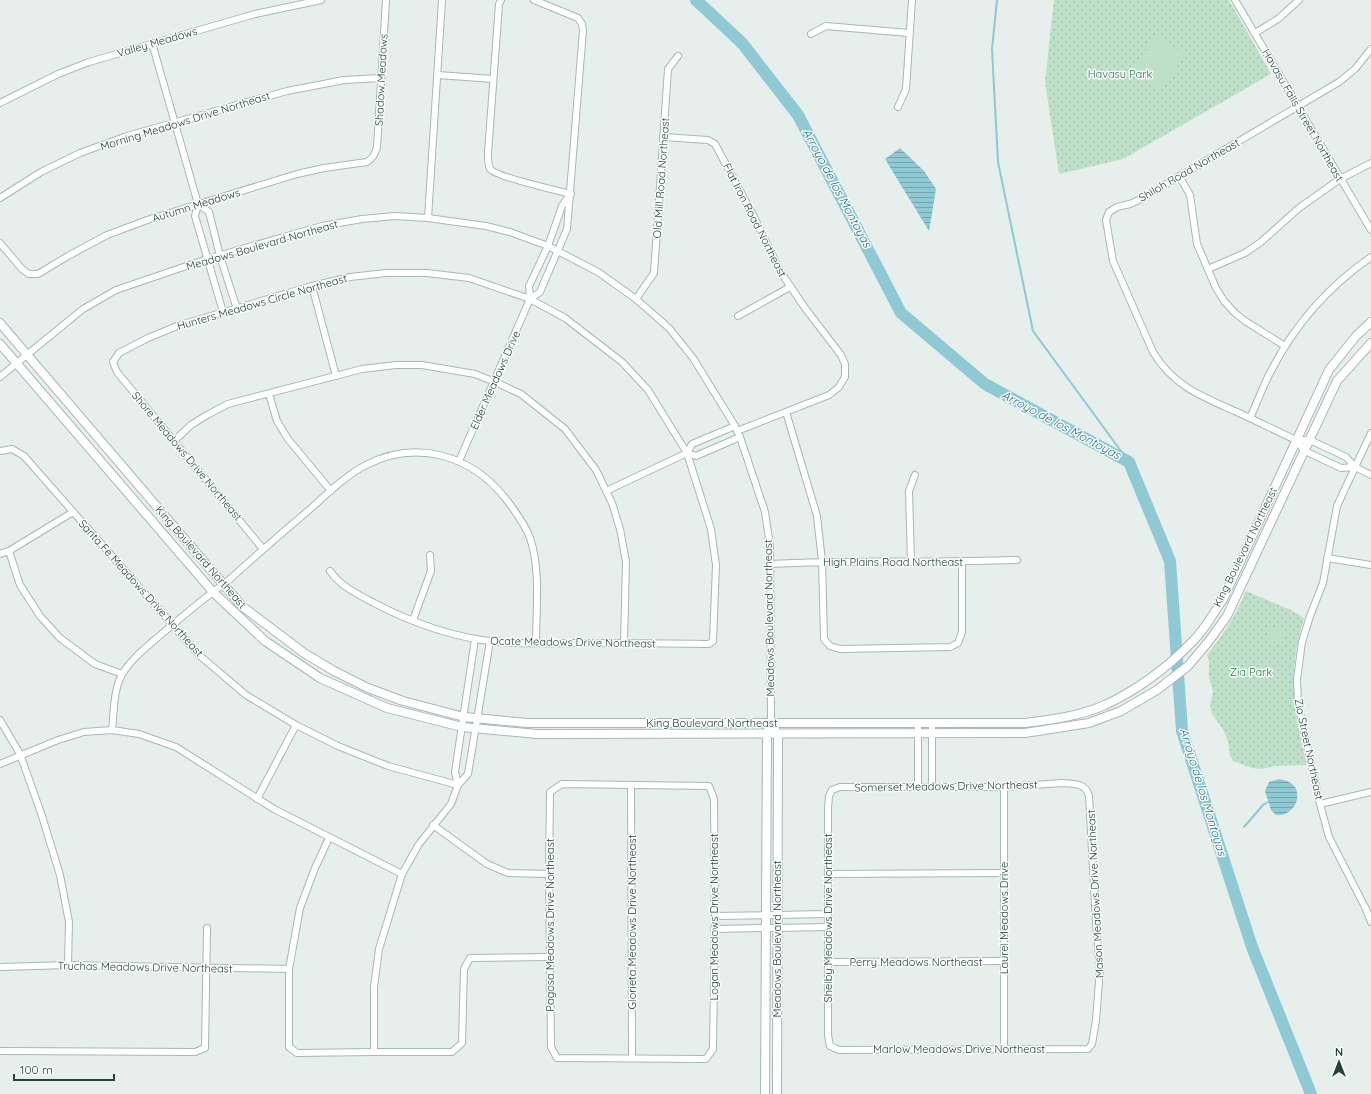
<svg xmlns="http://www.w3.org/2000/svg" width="1371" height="1094" viewBox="0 0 1371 1094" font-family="Quicksand,sans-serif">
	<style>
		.green { fill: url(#green-dots) }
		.pitch { fill: #bfe0c8 }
		.water { fill: url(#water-rules) }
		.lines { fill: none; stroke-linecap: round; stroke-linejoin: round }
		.stream { stroke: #8ec9d4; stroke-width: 2 }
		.river { stroke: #8ec9d4; stroke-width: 12 }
		.minor-casing { stroke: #a8b8b2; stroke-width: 8 }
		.tertiary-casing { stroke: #a8b8b2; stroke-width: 10 }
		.minor { stroke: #fff; stroke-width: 6 }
		.tertiary { stroke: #fff; stroke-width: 8 }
		.labels { text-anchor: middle; stroke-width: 3; stroke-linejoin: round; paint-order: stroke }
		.street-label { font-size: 11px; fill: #24423a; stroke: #f7fbf9 }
		.park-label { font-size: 11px; fill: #2d7a4b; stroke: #f7fbf9 }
		.water-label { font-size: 12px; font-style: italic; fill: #1c6f80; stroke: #f7fbf9 }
	</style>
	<defs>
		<pattern id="green-dots" width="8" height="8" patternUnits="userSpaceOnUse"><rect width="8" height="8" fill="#bfe0c8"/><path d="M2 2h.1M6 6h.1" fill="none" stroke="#a4c1ad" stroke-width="1.8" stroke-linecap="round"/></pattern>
		<pattern id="water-rules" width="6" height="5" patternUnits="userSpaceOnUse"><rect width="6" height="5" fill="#8ec9d4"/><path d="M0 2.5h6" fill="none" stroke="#74a5ad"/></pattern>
	</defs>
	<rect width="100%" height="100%" fill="#e6efeb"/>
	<!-- green -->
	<g class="green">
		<path d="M 1054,0 L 1229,0 L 1271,74 L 1123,159 L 1059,174 L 1045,82 Z"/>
		<path d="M 1246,591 L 1293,611 L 1304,618 C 1287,674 1293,709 1307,765 L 1275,766 L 1261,769 L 1252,768 L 1233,761 L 1230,755 L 1228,741 L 1223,729 L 1212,714 L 1210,705 L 1213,692 L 1209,677 L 1209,662 L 1207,655 C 1223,635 1236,615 1246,591 Z"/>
	</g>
	<!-- pitch -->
	<g class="pitch">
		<path d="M 1157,35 L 1185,55 L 1161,89 L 1133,69 Z"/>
		<path d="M 1267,627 L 1282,627 L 1283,642 L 1268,642 Z"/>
	</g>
	<!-- water -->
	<g class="water">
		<path d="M 900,148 L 924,171 L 936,189 L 929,231 L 885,159 Z"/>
		<path d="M 1279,779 C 1282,780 1286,780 1289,782 C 1303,789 1298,809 1285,814 C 1283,815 1279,815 1276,815 L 1271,810 L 1265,791 L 1269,782 Z"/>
	</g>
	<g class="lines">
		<!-- stream -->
		<g class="stream">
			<path d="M 997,0 L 992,49 L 998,162 L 1033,331 L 1129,462"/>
			<path d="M 1244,827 L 1263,805 L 1268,802"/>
		</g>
		<!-- river -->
		<path class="river" d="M 696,0 L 742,43 L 798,115 L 901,313 L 985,384 L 1129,462 L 1170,561 L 1182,731 L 1252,947 L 1311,1094"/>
		<defs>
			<g id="minor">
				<path d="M 501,0 L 499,4 L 488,153 C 488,158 488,165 490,169 C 496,177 559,191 571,194"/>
				<path d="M 1235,0 L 1371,230"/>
				<path d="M 1255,33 L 1278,19 L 1299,0"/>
				<path d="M 811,34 L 826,26 L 909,33"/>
				<path d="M 152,43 L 198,204 L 195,216 L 223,312"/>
				<path d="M 438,75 L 493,79"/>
				<path d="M 0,103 L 58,74 L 89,62 L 255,14 L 321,0"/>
				<path d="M 898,107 L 906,89 L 912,0"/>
				<path d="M 663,137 L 708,140 L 715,144 L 754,217 L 780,271 L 805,308 L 841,355 L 845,364 L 845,377 L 839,387 L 829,395 L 737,431"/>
				<path d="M 1179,176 L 1190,195 L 1197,244 L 1216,288 L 1224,301 L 1235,313 L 1245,321 L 1285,346"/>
				<path d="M 0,198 L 41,172 L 80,153 L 127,136 L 287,91 L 344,80 L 381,78"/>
				<path d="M 198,204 L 209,212 L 220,256 L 237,309"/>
				<path d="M 428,218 L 442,0"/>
				<path d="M 0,243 L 22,269 L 29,274 L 38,274 L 68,256 L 107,235 L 150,219 L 297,174 L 324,168 L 367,162 C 373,158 375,154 377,147 L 386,0"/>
				<path d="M 1208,269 L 1245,253 L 1261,242 L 1299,208 L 1340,179 L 1371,163"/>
				<path d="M 312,286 L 336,376"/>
				<path d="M 530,299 L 540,292 L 567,229 L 583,30 L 582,24 L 578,18 L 534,0"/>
				<path d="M 636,299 L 654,273 L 668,69 L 678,56"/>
				<path d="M 738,316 L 790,287"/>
				<path d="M 0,377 L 83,309 L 116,290 L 207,259 L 322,226 L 362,219 L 395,216 L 428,218 L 486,226 L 510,232 L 548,246 L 598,272 L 636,299 L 669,328 L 693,358 L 735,426 L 740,437 L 765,512 L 770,546 L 771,723"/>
				<path d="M 269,394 L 277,421 L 288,439 L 331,491"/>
				<path d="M 786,412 L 817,516 L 822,561 L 824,639 L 830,646 L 840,649 L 950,647 L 958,643 L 962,632 L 962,562"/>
				<path d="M 1250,418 C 1257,403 1263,386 1271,371 C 1294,326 1329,286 1371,257"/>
				<path d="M 1371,433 L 1337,506 L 1323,583 L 1310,616 L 1302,642 L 1297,679 L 1298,704 L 1320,804 L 1329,837 L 1366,909 L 1371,922"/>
				<path d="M 1296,440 C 1276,431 1257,421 1237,412 C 1203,397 1173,386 1153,352 L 1113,261 L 1106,220 L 1109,212 L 1117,207 L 1130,204 L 1143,198 L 1339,82 L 1355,69 L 1371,49"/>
				<path d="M 174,441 L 191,425 L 207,415 L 228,404 L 362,369 L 396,365 L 422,365 L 475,374 L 495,382 L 521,394 L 565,429 L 596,470 L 612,503 L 620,529 L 626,562 L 624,643"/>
				<path d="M 0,451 L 12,449 L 24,456 L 199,655 L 246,695 L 296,725 L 338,746 L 388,766 L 458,785"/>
				<path d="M 687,453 L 696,456 L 740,437"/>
				<path d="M 459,461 L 530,299 L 529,286 L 548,246 L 562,206 L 570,194"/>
				<path d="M 1355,467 L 1346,457 L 1310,440 L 1296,440 L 1305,451 L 1341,468 L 1355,467 L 1371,475"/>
				<path d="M 606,491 L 687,453 L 692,444 L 735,426"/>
				<path d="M 263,549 L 117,372 L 113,362 L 119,353 L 148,338 L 177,326 L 312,286 L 350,277 L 386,273 L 427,273 L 469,278 L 530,299 L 565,318 L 622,362 L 648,390 L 687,453 L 711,529 L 716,565 L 713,641 L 709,644 L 704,644 C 661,643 619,643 576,643 C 543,643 509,645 476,639 C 442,633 407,620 376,604 C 359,595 341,587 330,571"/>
				<path d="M 9,551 L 20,585 L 40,616 L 60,638 L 95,664 L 122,674"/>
				<path d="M 0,554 L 9,551 L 73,512"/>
				<path d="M 1327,558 L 1371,565"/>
				<path d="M 911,562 L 909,491 L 915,475"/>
				<path d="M 770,564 C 852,560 934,563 1017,560"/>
				<path d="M 413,620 L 431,571 L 430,555"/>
				<path d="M 0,720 L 20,754 L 41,813 L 60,875 L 69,922 L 68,965"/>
				<path d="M 932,722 L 932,787"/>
				<path d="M 112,730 C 114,714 113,696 119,681 C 126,662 149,645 164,632 C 185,614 207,596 229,580 C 255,556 282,533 309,510 C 327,494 345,476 366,465 C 417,439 471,455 506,499 C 515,511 525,524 530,538 C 541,570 536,610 536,643"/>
				<path d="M 0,764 L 58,740 L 84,732 L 112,730 L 139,734 L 176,747 L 274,809 L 402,874"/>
				<path d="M 1062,783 C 1074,784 1086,783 1089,796 L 1096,923 L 1100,969 L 1096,1020 L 1092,1044 L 1088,1049 L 839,1050 L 830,1046 L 828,1035 L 828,808 L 829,796 L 832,790 L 840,787 L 1004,787 Z"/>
				<path d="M 562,784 L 709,786 L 714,799 L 715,916 L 713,1049 L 706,1059 L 557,1058 L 551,1047 L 549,874 L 550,792 Z"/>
				<path d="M 458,785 L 455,772 L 475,639"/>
				<path d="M 631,785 L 632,1058"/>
				<path d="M 918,787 L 918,722"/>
				<path d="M 257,799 L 296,725"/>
				<path d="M 1320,804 L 1371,792"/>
				<path d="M 433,825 L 487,864 L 508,873 L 549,874"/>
				<path d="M 329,838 L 315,868 L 300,908 L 289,969 L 289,1047 L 297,1053 L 374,1052 L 452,1052 L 462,1043 L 464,969 L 470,958 L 550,957"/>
				<path d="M 829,874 L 1004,873"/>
				<path d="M 715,916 L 828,914"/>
				<path d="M 714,929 L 828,927"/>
				<path d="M 828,962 L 1004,961"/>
				<path d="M 0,967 L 68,965 L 289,969"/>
				<path d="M 1004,1049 L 1004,787"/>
				<path d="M 0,1051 L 195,1052 L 205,1048 L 207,928"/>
				<path d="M 374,1052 L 374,987 L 379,949 L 402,874 L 419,844 L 451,804 L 458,785 L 468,774 L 490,641"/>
			</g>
			<g id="tertiary">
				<path d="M 0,323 L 223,584 L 243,607 L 304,653 L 334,671 L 368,688 L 403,701 L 464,717 L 527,723 L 1025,723 C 1051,720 1080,716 1105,705 C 1137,690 1168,667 1193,641 C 1205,629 1213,614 1223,599 L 1329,370 L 1356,336 L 1371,322"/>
				<path d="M 0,344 L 213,592 L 265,641 L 320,678 L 387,708 L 462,727 L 537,734 L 1025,733 L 1089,723 L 1121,711 L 1157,690 L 1188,666 L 1209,641 L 1227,616 L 1337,381 L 1371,343"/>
				<path d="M 775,730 L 778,734 L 777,1094"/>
				<path d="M 765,1094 L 767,734 L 771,723"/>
			</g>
		</defs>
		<!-- minor casing -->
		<use href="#minor" class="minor-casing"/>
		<!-- tertiary casing -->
		<use href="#tertiary" class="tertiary-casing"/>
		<!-- minor -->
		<use href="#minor" class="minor"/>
		<!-- tertiary -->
		<use href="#tertiary" class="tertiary"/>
	</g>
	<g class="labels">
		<!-- street labels -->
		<g class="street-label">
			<text transform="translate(157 42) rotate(-16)" y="4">Valley Meadows</text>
			<text transform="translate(381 80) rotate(-87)" y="4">Shadow Meadows</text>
			<text transform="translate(1303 115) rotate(60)" y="4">Havasu Falls Street Northeast</text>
			<text transform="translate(185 121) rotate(-17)" y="4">Morning Meadows Drive Northeast</text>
			<text transform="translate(1189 170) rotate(-30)" y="4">Shiloh Road Northeast</text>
			<text transform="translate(661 178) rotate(-86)" y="4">Old Mill Road Northeast</text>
			<text transform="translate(196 205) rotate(-17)" y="4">Autumn Meadows</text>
			<text transform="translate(755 220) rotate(63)" y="4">Flat Iron Road Northeast</text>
			<text transform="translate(262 245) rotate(-16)" y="4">Meadows Boulevard Northeast</text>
			<text transform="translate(262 302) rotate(-16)" y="4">Hunters Meadows Circle Northeast</text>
			<text transform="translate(495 380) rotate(-66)" y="4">Elder Meadows Drive</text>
			<text transform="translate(187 456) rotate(50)" y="4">Shore Meadows Drive Northeast</text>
			<text transform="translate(1245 547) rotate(-64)" y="4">King Boulevard Northeast</text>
			<text transform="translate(201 557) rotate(49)" y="4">King Boulevard Northeast</text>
			<text x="893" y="566">High Plains Road Northeast</text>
			<text transform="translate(141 588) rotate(48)" y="4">Santa Fe Meadows Drive Northeast</text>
			<text transform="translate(769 618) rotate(-91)" y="4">Meadows Boulevard Northeast</text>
			<text transform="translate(573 642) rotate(1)" y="4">Ocate Meadows Drive Northeast</text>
			<text x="712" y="727">King Boulevard Northeast</text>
			<text transform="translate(1309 749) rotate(78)" y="4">Zia Street Northeast</text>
			<text transform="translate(946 786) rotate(-1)" y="4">Somerset Meadows Drive Northeast</text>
			<text transform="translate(1095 894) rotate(-93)" y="4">Mason Meadows Drive Northeast</text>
			<text transform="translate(714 917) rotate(-90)" y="4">Logan Meadows Drive Northeast</text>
			<text transform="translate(828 918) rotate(-90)" y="4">Shelby Meadows Drive Northeast</text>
			<text transform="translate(1004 918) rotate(-90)" y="4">Laurel Meadows Drive</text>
			<text transform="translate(632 922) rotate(-90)" y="4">Glorieta Meadows Drive Northeast</text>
			<text transform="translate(550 925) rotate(-90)" y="4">Pagosa Meadows Drive Northeast</text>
			<text transform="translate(777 939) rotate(-90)" y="4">Meadows Boulevard Northeast</text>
			<text x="916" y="966">Perry Meadows Northeast</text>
			<text transform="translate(145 967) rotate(1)" y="4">Truchas Meadows Drive Northeast</text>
			<text x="959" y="1053">Marlow Meadows Drive Northeast</text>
		</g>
		<!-- park labels -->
		<g class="park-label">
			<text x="1120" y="78">Havasu Park</text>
			<text x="1251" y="676">Zia Park</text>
		</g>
		<!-- water labels -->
		<g class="water-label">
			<text transform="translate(837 188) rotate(62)" y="4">Arroyo de los Montoyas</text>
			<text transform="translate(1061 425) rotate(28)" y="4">Arroyo de los Montoyas</text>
			<text transform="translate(1203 792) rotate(73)" y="4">Arroyo de los Montoyas</text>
		</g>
	</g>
	<!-- north arrow -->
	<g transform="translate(1339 1062)" stroke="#f7fbf9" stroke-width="3" paint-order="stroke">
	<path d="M0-3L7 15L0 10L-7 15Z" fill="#24423a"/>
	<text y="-6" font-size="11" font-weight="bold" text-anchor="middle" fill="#24423a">N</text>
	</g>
	<!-- scale -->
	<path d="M14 1074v6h100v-6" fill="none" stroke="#24423a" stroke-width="2"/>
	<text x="20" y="1074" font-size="12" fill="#24423a" stroke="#f7fbf9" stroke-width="3" paint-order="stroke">100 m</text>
</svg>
